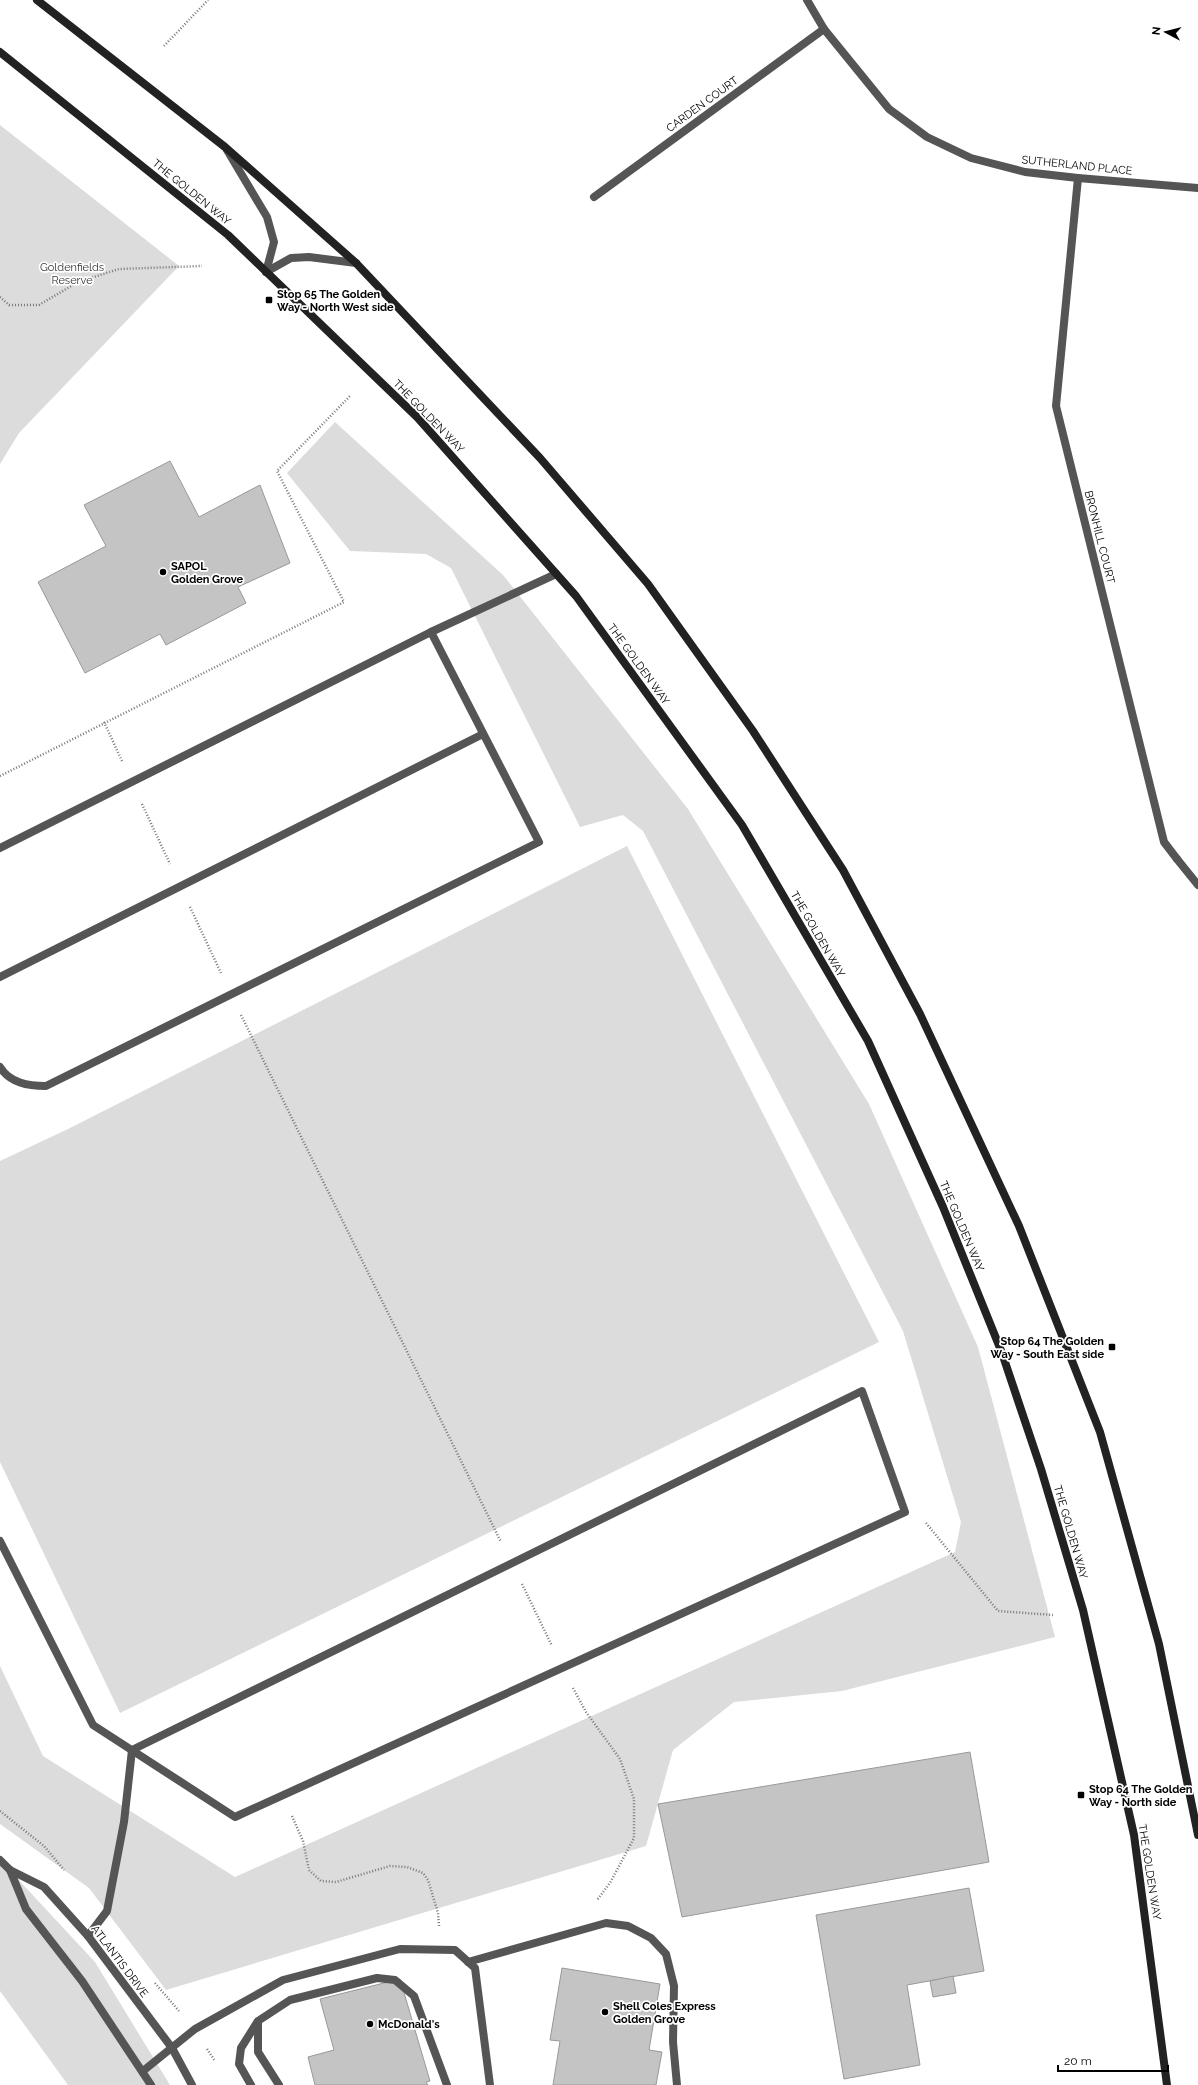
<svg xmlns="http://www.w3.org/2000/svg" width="1198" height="2085" viewBox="0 0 1198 2085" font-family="Raleway,sans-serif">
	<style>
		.green { fill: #dcdcdc }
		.building { fill: #c4c4c4; stroke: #999 }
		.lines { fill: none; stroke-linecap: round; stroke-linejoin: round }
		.path { stroke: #777; stroke-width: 2.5; stroke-dasharray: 1 2; stroke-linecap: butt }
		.service { stroke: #555; stroke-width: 8 }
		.minor { stroke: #555; stroke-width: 8 }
		.tertiary { stroke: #555; stroke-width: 8 }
		.secondary { stroke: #222; stroke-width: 8 }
		.poi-dot { fill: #000; stroke: #fff; stroke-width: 1.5 }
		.labels { text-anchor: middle; stroke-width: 3.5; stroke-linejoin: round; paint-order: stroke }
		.street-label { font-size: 11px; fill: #000; stroke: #fff }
		.park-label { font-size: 11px; fill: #333; stroke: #fff }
		.poi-label { font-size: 11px; font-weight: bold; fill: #000; stroke: #fff; text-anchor: start }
	</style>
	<rect width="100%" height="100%" fill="#fff"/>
	<!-- green -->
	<g class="green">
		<path d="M 0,125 L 179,266 L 19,433 L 0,464 Z"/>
		<path d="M 335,422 L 503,575 L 688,809 L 869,1104 L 978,1347 L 1055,1637 L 842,1691 L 734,1702 L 673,1750 L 646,1846 L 166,1990 L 89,1888 L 0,1824 L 0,1666 L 43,1756 L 235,1877 L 955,1552 L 961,1522 L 903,1331 L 643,831 L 623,815 L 580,827 L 451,568 L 426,554 L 350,551 L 287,473 Z"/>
		<path d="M 627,846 L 879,1342 L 120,1713 L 0,1462 L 0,1161 L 68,1129 Z"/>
		<path d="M 0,1860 L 95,1962 L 170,2085 L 68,2085 L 0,1991 Z"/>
	</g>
	<!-- building -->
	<g class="building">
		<path d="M 170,461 L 199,517 L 260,485 L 290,563 L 238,587 L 246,603 L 166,645 L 160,634 L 85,673 L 38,582 L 106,546 L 84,505 Z"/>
		<path d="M 970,1752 L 989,1862 L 682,1917 L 658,1804 Z"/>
		<path d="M 969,1888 L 984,1971 L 907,1985 L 920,2065 L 844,2079 L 816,1915 Z"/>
		<path d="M 562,1968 L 660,1984 L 649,2050 L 662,2052 L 656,2085 L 553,2085 L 560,2041 L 550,2040 Z"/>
		<path d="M 953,1976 L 956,1993 L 933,1997 L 930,1981 Z"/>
		<path d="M 400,1979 L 430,2081 L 426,2082 L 428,2085 L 315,2085 L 308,2057 L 334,2050 L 320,1999 Z"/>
	</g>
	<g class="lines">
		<!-- path -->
		<g class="path">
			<path d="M 164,46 L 208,0"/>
			<path d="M 0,297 L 9,305 L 39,305 L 78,282 L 119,269 L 202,266"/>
			<path d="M 104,722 L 122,761"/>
			<path d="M 0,776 L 344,602 L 277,471 L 351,395"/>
			<path d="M 142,804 L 170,864"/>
			<path d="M 190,907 L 221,973"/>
			<path d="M 241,1015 L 501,1542"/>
			<path d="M 926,1523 L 998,1611 L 1053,1615"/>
			<path d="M 522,1584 L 552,1646"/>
			<path d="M 573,1688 L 586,1712 L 620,1759 L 634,1799 L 634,1838 L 610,1883 L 597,1900"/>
			<path d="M 0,1811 L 44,1846 L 64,1870"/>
			<path d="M 292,1816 L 303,1841 L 309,1870 L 321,1881 L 336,1882 L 390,1866 L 407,1867 L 423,1873 L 428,1880 L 438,1913 L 439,1926"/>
			<path d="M 155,1983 L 179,2011"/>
			<path d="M 207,2049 L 215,2061"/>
		</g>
		<!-- service -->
		<g class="service">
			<path d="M 227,150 L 267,217 L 274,242 L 266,272"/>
			<path d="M 266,272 L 291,258 L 309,257 L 356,263"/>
			<path d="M 431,632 L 556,574"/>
			<path d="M 0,848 L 431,632 L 539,842 L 46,1086 C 28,1086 10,1083 0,1067"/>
			<path d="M 1177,859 L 1198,885"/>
			<path d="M 0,977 L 483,734"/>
			<path d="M 0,1541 L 93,1725 L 235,1817 L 905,1512 L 862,1391 L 132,1750"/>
			<path d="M 88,1936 L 107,1911 L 124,1822 L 132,1750"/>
			<path d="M 468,1962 L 606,1923 L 628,1926 L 651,1938 L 666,1954 L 674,1986 L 673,2042 L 677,2085"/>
			<path d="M 258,2022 L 258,2052 L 279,2085"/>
			<path d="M 143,2071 L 195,2029 L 283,1980 L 400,1949 L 455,1950 L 475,1968 L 490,2085"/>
			<path d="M 251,2085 L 239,2064 L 241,2048 L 258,2021 L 290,2000 L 377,1978 L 395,1980 L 414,1996 L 447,2085"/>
		</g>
		<!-- minor -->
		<g class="minor">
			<path d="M 807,0 L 824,29 L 889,109 L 927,137 L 971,158 L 1025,172 L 1078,178 L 1198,188"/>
			<path d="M 1078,178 L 1056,406 L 1164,842 L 1177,859"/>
			<path d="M 594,197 L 824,29"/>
		</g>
		<!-- tertiary -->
		<g class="tertiary">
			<path d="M 0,1860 L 10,1870 L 44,1887 L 88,1936 L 172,2048 L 192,2085"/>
			<path d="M 10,1870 L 26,1909 L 82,1981 L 151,2085"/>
		</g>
		<!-- secondary -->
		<g class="secondary">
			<path d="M 37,0 L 225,147 L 356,263 L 540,458 L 648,584 L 753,731 L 843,870 L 920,1014 L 1019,1226 L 1100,1432 L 1159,1644 L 1198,1835"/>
			<path d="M 0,52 L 228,235 L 417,417 L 576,596 L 742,825 L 868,1041 L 943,1207 L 1002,1353 L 1041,1469 L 1083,1610 L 1134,1835 L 1167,2085"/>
		</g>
	</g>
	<!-- markers -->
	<g class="poi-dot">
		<rect x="265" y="296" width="8" height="8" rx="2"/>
		<circle cx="163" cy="572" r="4"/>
		<rect x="1108" y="1343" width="8" height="8" rx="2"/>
		<rect x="1077" y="1791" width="8" height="8" rx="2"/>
		<circle cx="605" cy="2012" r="4"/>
		<circle cx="370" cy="2024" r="4"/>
	</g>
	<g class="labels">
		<!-- street labels -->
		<g class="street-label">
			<text transform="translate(702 104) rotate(-36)" y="4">CARDEN COURT</text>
			<text transform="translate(1077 165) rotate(6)" y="4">SUTHERLAND PLACE</text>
			<text transform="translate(192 192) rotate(39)" y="4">THE GOLDEN WAY</text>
			<text transform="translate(429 416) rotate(46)" y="4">THE GOLDEN WAY</text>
			<text transform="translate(1100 537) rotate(76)" y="4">BRONHILL COURT</text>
			<text transform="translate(639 664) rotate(54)" y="4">THE GOLDEN WAY</text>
			<text transform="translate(818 934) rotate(60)" y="4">THE GOLDEN WAY</text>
			<text transform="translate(962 1226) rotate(67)" y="4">THE GOLDEN WAY</text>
			<text transform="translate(1071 1532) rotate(74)" y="4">THE GOLDEN WAY</text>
			<text transform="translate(1150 1872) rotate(81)" y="4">THE GOLDEN WAY</text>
			<text transform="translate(120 1961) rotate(53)" y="4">ATLANTIS DRIVE</text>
		</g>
		<!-- park labels -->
		<g class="park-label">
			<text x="72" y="271">Goldenfields<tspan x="72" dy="13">Reserve</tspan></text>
		</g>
		<!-- poi labels -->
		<g class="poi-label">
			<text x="277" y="298">Stop 65 The Golden<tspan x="277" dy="13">Way - North West side</tspan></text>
			<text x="171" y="570">SAPOL<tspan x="171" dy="13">Golden Grove</tspan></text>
			<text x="1104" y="1345" text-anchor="end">Stop 64 The Golden<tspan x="1104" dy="13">Way - South East side</tspan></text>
			<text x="1089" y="1793">Stop 64 The Golden<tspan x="1089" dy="13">Way - North side</tspan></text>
			<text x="613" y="2010">Shell Coles Express<tspan x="613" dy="13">Golden Grove</tspan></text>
			<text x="378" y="2028">McDonald's</text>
		</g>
	</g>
	<!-- north arrow -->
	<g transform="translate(1166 32) rotate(277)" stroke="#ffffff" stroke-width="3" paint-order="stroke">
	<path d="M0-3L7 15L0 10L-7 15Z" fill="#000000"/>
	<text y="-6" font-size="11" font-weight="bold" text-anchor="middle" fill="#000000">N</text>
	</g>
	<!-- scale -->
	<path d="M1058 2065v6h110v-6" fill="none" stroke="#000000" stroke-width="2"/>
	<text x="1064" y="2065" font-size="12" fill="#000000" stroke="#ffffff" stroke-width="3" paint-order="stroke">20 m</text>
</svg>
